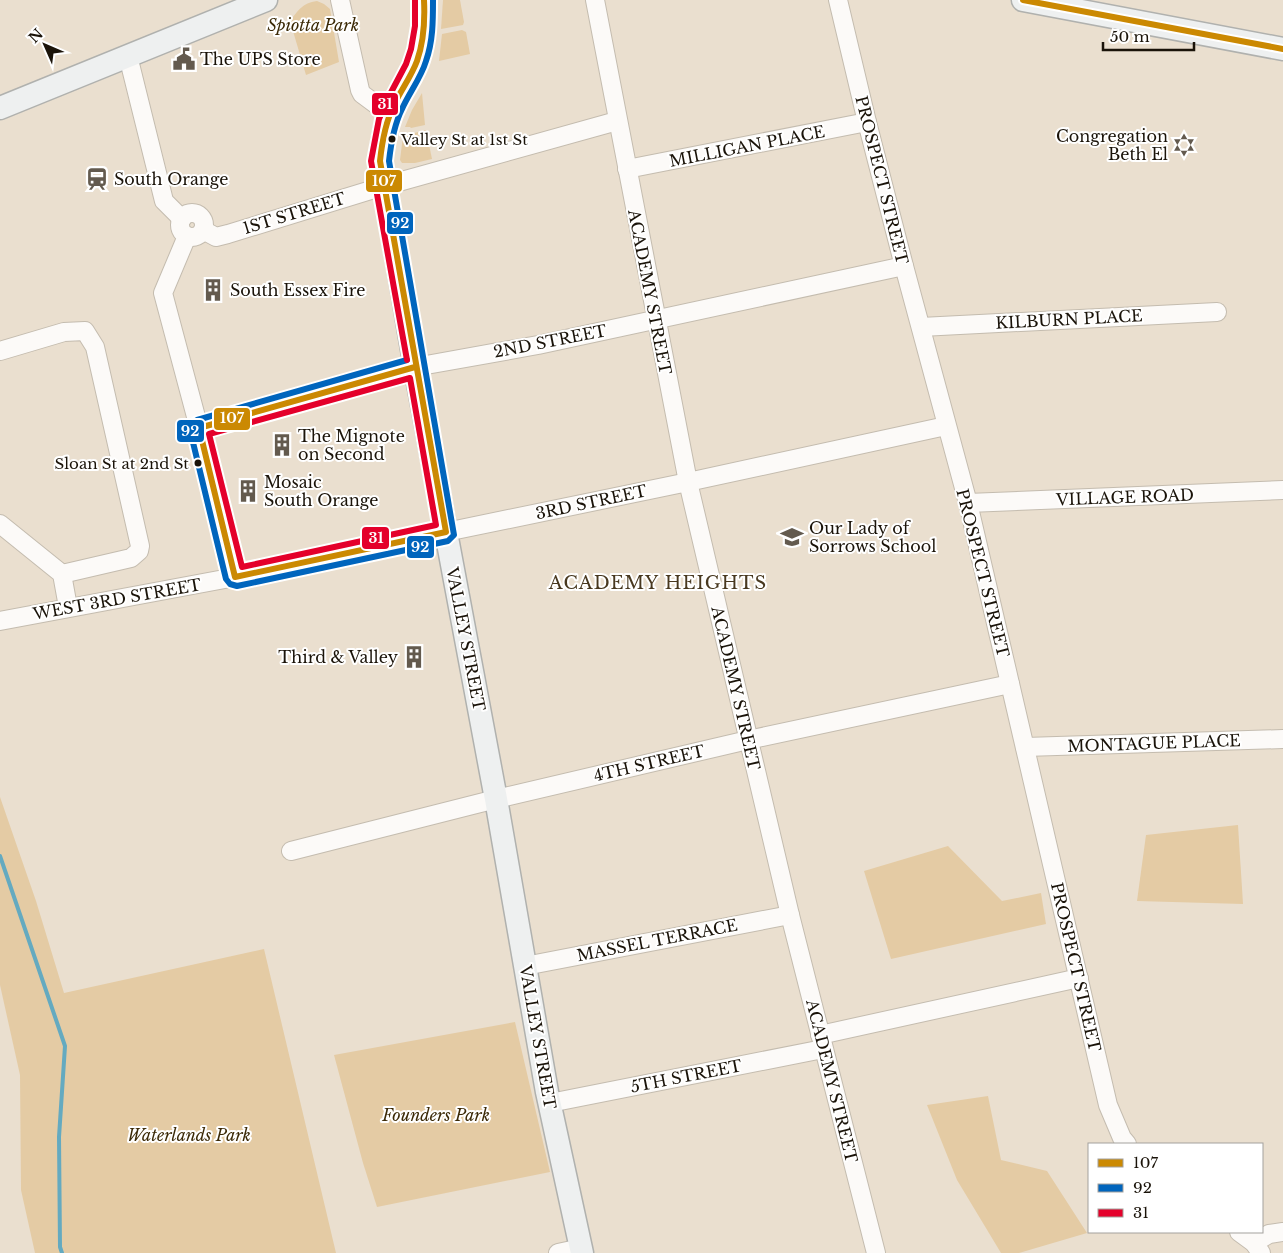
<svg xmlns="http://www.w3.org/2000/svg" width="1283" height="1253" viewBox="0 0 1283 1253" font-family="'Libre Baskerville',serif">
	<style>
		.green { fill: #e4cba4 }
		.lines { fill: none; stroke-linecap: round; stroke-linejoin: round }
		.stream { stroke: #64aac0; stroke-width: 4 }
		.minor-casing { stroke: #c4bcaf; stroke-width: 20 }
		.major-casing { stroke: #b0b1ae; stroke-width: 25 }
		.minor { stroke: #fcfaf8; stroke-width: 18 }
		.major { stroke: #eef0f0; stroke-width: 22 }
		.bus-1-casing { stroke: #fff; stroke-width: 10 }
		.bus-2-casing { stroke: #fff; stroke-width: 10 }
		.bus-3-casing { stroke: #fff; stroke-width: 10 }
		.bus-1 { stroke: #cb8902; stroke-width: 6 }
		.bus-2 { stroke: #0065bd; stroke-width: 6 }
		.bus-3 { stroke: #e4002b; stroke-width: 6 }
		.bus-dot { fill: #1a1309; stroke: #fff; stroke-width: 2 }
		.labels { text-anchor: middle; stroke-width: 4; stroke-linejoin: round; paint-order: stroke }
		.bus-label { font-size: 15px; fill: #1a1309; stroke: #fff; text-anchor: start }
		.park-label { font-size: 16px; font-style: italic; fill: #3b2906; stroke: #fff }
		.poi-label { font-size: 16px; fill: #1a1309; stroke: #fff; text-anchor: start }
		.street-label { font-size: 16px; fill: #1a1309; stroke: #fff }
		.neighbourhood-label { font-size: 18px; letter-spacing: 1px; fill: #48381f; stroke: #fff }
		.line-badge { stroke: #fff; stroke-width: 2 }
		.badge-label { font-size: 14px; text-anchor: middle; font-weight: bold; fill: #fff }
	</style>
	<rect width="100%" height="100%" fill="#eadfcf"/>
	<!-- green -->
	<g class="green">
		<path d="M 443,0 L 460,0 L 464,22 L 463,25 L 441,29 Z"/>
		<path d="M 317,1 L 324,4 L 330,9 L 339,62 L 306,75 L 290,21 C 298,11 302,3 317,1 Z"/>
		<path d="M 462,30 L 466,32 L 470,54 L 439,61 L 442,34 Z"/>
		<path d="M 422,93 L 425,125 L 411,128 L 410,127 L 405,127 L 412,110 Z"/>
		<path d="M 426,130 L 432,159 L 415,163 L 402,163 L 400,160 L 403,136 Z"/>
		<path d="M 0,797 L 36,901 L 64,993 L 264,949 L 336,1253 L 35,1253 L 21,1190 L 20,1075 L 0,985 Z"/>
		<path d="M 1238,825 L 1243,904 L 1137,901 L 1146,835 Z"/>
		<path d="M 948,846 L 1002,901 L 1041,893 L 1046,924 L 891,959 L 864,871 Z"/>
		<path d="M 515,1022 L 550,1172 L 377,1207 L 363,1163 L 334,1055 Z"/>
		<path d="M 988,1096 L 1001,1160 L 1047,1171 L 1087,1233 L 1019,1253 L 1001,1253 L 957,1180 L 927,1105 Z"/>
	</g>
	<g class="lines">
		<!-- stream -->
		<path class="stream" d="M 0,856 L 65,1046 L 59,1137 L 60,1247 L 62,1253"/>
		<defs>
			<g id="minor">
				<path d="M 340,0 L 360,90 L 362,94 L 389,114"/>
				<path d="M 595,0 L 688,482 L 790,915 L 876,1253"/>
				<path d="M 838,0 L 867,122 L 904,266 L 968,503 L 1108,1105 L 1122,1138 L 1127,1144"/>
				<path d="M 128,56 L 164,201 L 182,219"/>
				<path d="M 627,169 L 867,122"/>
				<circle cx="192" cy="225" r="12"/>
				<path d="M 203,230 L 216,237 L 228,234 L 384,186 L 617,121"/>
				<path d="M 187,236 L 163,293 L 199,428 L 235,577"/>
				<path d="M 921,327 L 1217,312"/>
				<path d="M 0,351 L 64,332 L 85,331 L 95,347 L 140,546 L 139,551 L 131,558 L 62,574"/>
				<path d="M 199,428 L 415,367 L 538,345 L 904,266"/>
				<path d="M 968,503 L 1283,490"/>
				<path d="M 0,524 L 62,574 L 68,607"/>
				<path d="M 0,621 L 283,568 L 446,532 L 688,482 L 946,426"/>
				<path d="M 1025,747 L 1283,739"/>
				<path d="M 291,851 L 496,799 L 748,740 L 1010,684"/>
				<path d="M 525,966 L 790,915"/>
				<path d="M 820,1035 L 1079,978"/>
				<path d="M 550,1103 L 823,1049"/>
				<path d="M 1239,1232 L 1254,1243 L 1261,1253"/>
				<path d="M 1254,1243 L 1269,1234 L 1283,1232"/>
				<path d="M 558,1253 L 581,1248"/>
			</g>
			<g id="major">
				<path d="M 424,0 C 425,23 424,47 414,68 C 406,84 395,99 389,116 C 383,131 382,145 380,161 L 415,367 L 496,799 L 547,1092 L 582,1253"/>
				<path d="M 1023,0 L 1283,49"/>
				<path d="M 0,108 L 266,0"/>
			</g>
		</defs>
		<!-- minor casing -->
		<use href="#minor" class="minor-casing"/>
		<!-- major casing -->
		<use href="#major" class="major-casing"/>
		<!-- minor -->
		<use href="#minor" class="minor"/>
		<!-- major -->
		<use href="#major" class="major"/>
		<defs>
			<g id="bus-1">
				<path d="M 1023,0 L 1283,49"/>
				<path d="M 415,367 L 199,428 L 235,577 L 446,532 L 380,161 C 382,142 385,123 394,105 C 401,90 411,77 417,61 C 424,41 425,20 424,0"/>
			</g>
			<path id="bus-2" d="M 407,360 L 197,420 L 192,423 L 190,430 L 226,579 L 230,584 L 237,586 L 448,541 L 454,535 L 389,161 C 391,143 394,125 402,109 C 409,93 421,78 426,61 C 433,41 433,21 433,0"/>
			<g id="bus-3">
				<path d="M 407,360 L 371,161 L 379,119 L 387,100 L 406,64 L 411,49 L 415,26 L 415,0"/>
				<path d="M 410,378 L 436,525 L 242,567 L 209,434 Z"/>
			</g>
		</defs>
		<!-- bus-1 casing -->
		<use href="#bus-1" class="bus-1-casing"/>
		<!-- bus-2 casing -->
		<use href="#bus-2" class="bus-2-casing"/>
		<!-- bus-3 casing -->
		<use href="#bus-3" class="bus-3-casing"/>
		<!-- bus-1 -->
		<use href="#bus-1" class="bus-1"/>
		<!-- bus-2 -->
		<use href="#bus-2" class="bus-2"/>
		<!-- bus-3 -->
		<use href="#bus-3" class="bus-3"/>
	</g>
	<!-- icons -->
	<defs>
		<symbol id="civic-bare" viewBox="-9 -9 18 18"><path d="M-.6-6.5H3V-4.5H.6V-3L4-1V1h2V6H-6V1h2V-1L-.6-3ZM-1.2 2.5V6h2.4V2.5Z" fill="#635a4e" stroke="#fff" stroke-width="2.5" paint-order="stroke"/></symbol>
		<symbol id="synagogue-bare" viewBox="-9 -9 18 18"><path d="M0-6.5L5.6 3.2H-5.6ZM0 6.5L5.6-3.2H-5.6Z" fill="#635a4e" stroke="#fff" stroke-width="2.5" paint-order="stroke"/></symbol>
		<symbol id="station-bare" viewBox="-9 -9 18 18"><path d="M-3-6H3Q5-6 5-4V2Q5 4 3 4L4.5 6H3L1.5 4h-3L-3 6H-4.5L-3 4Q-5 4-5 2V-4Q-5-6-3-6ZM-3.5-4v3h7v-3ZM-3.5 1v1.5H-2V1ZM2 1v1.5H3.5V1Z" fill="#635a4e" stroke="#fff" stroke-width="2.5" paint-order="stroke"/></symbol>
		<symbol id="building-bare" viewBox="-9 -9 18 18"><path d="M-4-6H4V6H1V3H-1V6H-4ZM-2.5-4.3h1.7v1.8h-1.7ZM.8-4.3h1.7v1.8H.8ZM-2.5-1h1.7V.8h-1.7ZM.8-1h1.7V.8H.8Z" fill="#635a4e" stroke="#fff" stroke-width="2.5" paint-order="stroke"/></symbol>
		<symbol id="school-bare" viewBox="-9 -9 18 18"><path d="M0-5L7-2L0 1L-7-2ZM-4 1L0 2.5L4 1V4Q0 6-4 4Z" fill="#635a4e" stroke="#fff" stroke-width="2.5" paint-order="stroke"/></symbol>
	</defs>
	<g fill-rule="evenodd">
		<use href="#civic-bare" x="168" y="43" width="32" height="32"/>
		<use href="#synagogue-bare" x="1168" y="129" width="32" height="32"/>
		<use href="#station-bare" x="81" y="163" width="32" height="32"/>
		<use href="#building-bare" x="197" y="274" width="32" height="32"/>
		<use href="#building-bare" x="266" y="429" width="32" height="32"/>
		<use href="#building-bare" x="232" y="475" width="32" height="32"/>
		<use href="#school-bare" x="776" y="521" width="32" height="32"/>
		<use href="#building-bare" x="398" y="641" width="32" height="32"/>
	</g>
	<!-- markers -->
	<g class="bus-dot">
		<circle cx="392" cy="139" r="4.5"/>
		<circle cx="198" cy="463" r="4.5"/>
	</g>
	<g class="labels">
		<!-- bus labels -->
		<g class="bus-label">
			<text x="401" y="145">Valley St at 1st St</text>
			<text x="189" y="469" text-anchor="end">Sloan St at 2nd St</text>
		</g>
		<!-- park labels -->
		<g class="park-label">
			<text x="313" y="31">Spiotta Park</text>
			<text x="436" y="1121">Founders Park</text>
			<text x="189" y="1141">Waterlands Park</text>
		</g>
		<!-- poi labels -->
		<g class="poi-label">
			<text x="200" y="65">The UPS Store</text>
			<text x="1168" y="142" text-anchor="end">Congregation<tspan x="1168" dy="18">Beth El</tspan></text>
			<text x="114" y="185">South Orange</text>
			<text x="230" y="296">South Essex Fire</text>
			<text x="298" y="442">The Mignote<tspan x="298" dy="18">on Second</tspan></text>
			<text x="264" y="488">Mosaic<tspan x="264" dy="18">South Orange</tspan></text>
			<text x="809" y="534">Our Lady of<tspan x="809" dy="18">Sorrows School</tspan></text>
			<text x="398" y="663" text-anchor="end">Third &amp; Valley</text>
		</g>
		<!-- street labels -->
		<g class="street-label">
			<text transform="translate(747 146) rotate(-11)" y="6">MILLIGAN PLACE</text>
			<text transform="translate(882 180) rotate(76)" y="6">PROSPECT STREET</text>
			<text transform="translate(294 213) rotate(-17)" y="6">1ST STREET</text>
			<text transform="translate(650 292) rotate(79)" y="6">ACADEMY STREET</text>
			<text transform="translate(1069 319) rotate(-3)" y="6">KILBURN PLACE</text>
			<text transform="translate(550 341) rotate(-11)" y="6">2ND STREET</text>
			<text transform="translate(1125 497) rotate(-2)" y="6">VILLAGE ROAD</text>
			<text transform="translate(591 502) rotate(-12)" y="6">3RD STREET</text>
			<text transform="translate(983 573) rotate(76)" y="6">PROSPECT STREET</text>
			<text transform="translate(117 599) rotate(-10)" y="6">WEST 3RD STREET</text>
			<text transform="translate(466 639) rotate(79)" y="6">VALLEY STREET</text>
			<text transform="translate(736 688) rotate(77)" y="6">ACADEMY STREET</text>
			<text transform="translate(1154 743) rotate(-2)" y="6">MONTAGUE PLACE</text>
			<text transform="translate(649 763) rotate(-13)" y="6">4TH STREET</text>
			<text transform="translate(657 940) rotate(-11)" y="6">MASSEL TERRACE</text>
			<text transform="translate(1076 967) rotate(77)" y="6">PROSPECT STREET</text>
			<text transform="translate(538 1037) rotate(80)" y="6">VALLEY STREET</text>
			<text transform="translate(686 1076) rotate(-11)" y="6">5TH STREET</text>
			<text transform="translate(832 1081) rotate(76)" y="6">ACADEMY STREET</text>
		</g>
		<!-- neighbourhood labels -->
		<g class="neighbourhood-label">
			<text x="658" y="589">ACADEMY HEIGHTS</text>
		</g>
	</g>
	<g class="line-badge">
		<rect x="371" y="92" width="28" height="24" rx="5" fill="#e4002b"/>
		<rect x="365" y="169" width="38" height="24" rx="5" fill="#cb8902"/>
		<rect x="386" y="211" width="28" height="24" rx="5" fill="#0065bd"/>
		<rect x="213" y="407" width="38" height="24" rx="5" fill="#cb8902"/>
		<rect x="176" y="419" width="29" height="24" rx="5" fill="#0065bd"/>
		<rect x="361" y="526" width="29" height="24" rx="5" fill="#e4002b"/>
		<rect x="406" y="535" width="29" height="24" rx="5" fill="#0065bd"/>
	</g>
	<g class="badge-label">
		<text x="385" y="109">31</text>
		<text x="384" y="186">107</text>
		<text x="400" y="228">92</text>
		<text x="232" y="423">107</text>
		<text x="190" y="436">92</text>
		<text x="376" y="543">31</text>
		<text x="420" y="552">92</text>
	</g>
	<!-- legend -->
	<rect x="1088" y="1143" width="175" height="90" fill="#ffffff" stroke="#a3a19d"/>
	<rect x="1098" y="1159" width="25" height="8" fill="#cb8902" stroke="#a3a19d"/>
	<text x="1133" y="1168" font-size="15" fill="#1a1309">107</text>
	<rect x="1098" y="1184" width="25" height="8" fill="#0065bd" stroke="#a3a19d"/>
	<text x="1133" y="1193" font-size="15" fill="#1a1309">92</text>
	<rect x="1098" y="1209" width="25" height="8" fill="#e4002b" stroke="#a3a19d"/>
	<text x="1133" y="1218" font-size="15" fill="#1a1309">31</text>
	<!-- north arrow -->
	<g transform="translate(45 45) rotate(315)" stroke="#ffffff" stroke-width="4" paint-order="stroke">
	<path d="M0-4L9 19L0 12L-9 19Z" fill="#1a1309"/>
	<text y="-8" font-size="14" font-weight="bold" text-anchor="middle" fill="#1a1309">N</text>
	</g>
	<!-- scale -->
	<path d="M1103 42v8h91v-8" fill="none" stroke="#1a1309" stroke-width="2.5"/>
	<text x="1110" y="42" font-size="15" fill="#1a1309" stroke="#ffffff" stroke-width="4" paint-order="stroke">50 m</text>
</svg>
